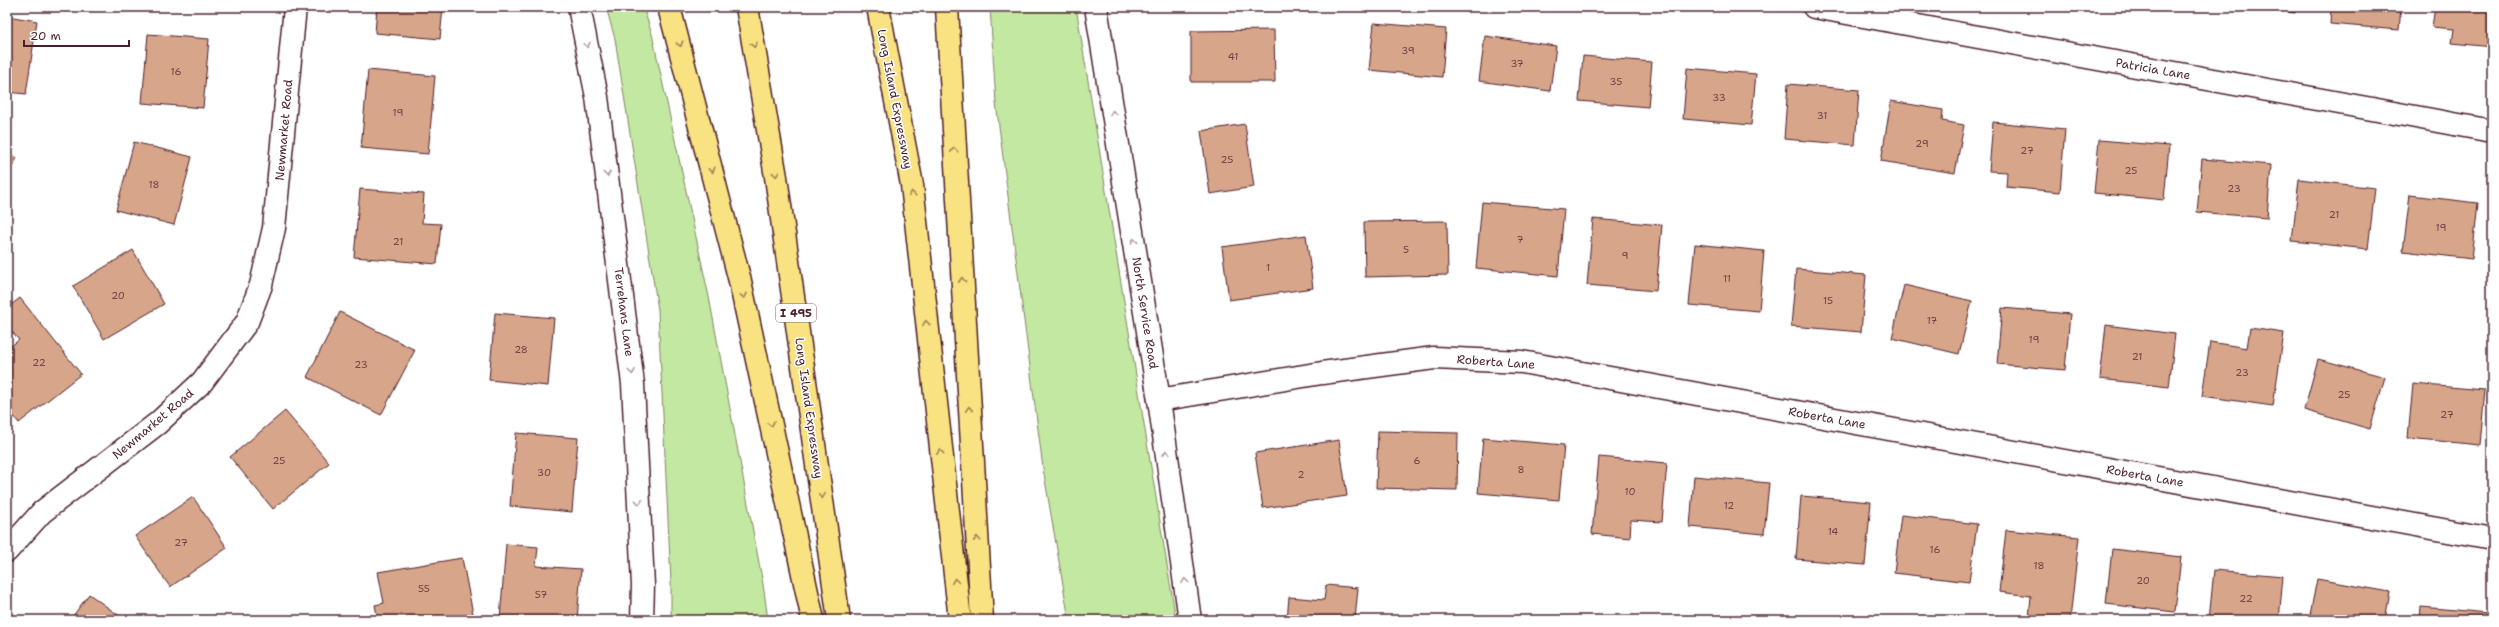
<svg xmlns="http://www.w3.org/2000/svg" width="2499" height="627" viewBox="0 0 2499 627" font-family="'Shantell Sans',sans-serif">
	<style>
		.green { fill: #c2e8a2; stroke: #868466 }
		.building { fill: #d7a58a; stroke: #4a1f2b }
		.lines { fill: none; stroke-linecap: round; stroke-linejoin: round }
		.street-casing { stroke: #4a1f2b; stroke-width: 25 }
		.secondary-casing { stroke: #4a1f2b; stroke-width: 25 }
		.highway-casing { stroke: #4a1f2b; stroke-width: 25 }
		.street { stroke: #fff; stroke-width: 22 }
		.secondary { stroke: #fff; stroke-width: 22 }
		.highway { stroke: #f8e281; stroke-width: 22 }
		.oneway { stroke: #a18056 }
		.oneway2 { stroke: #ae9aa0 }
		.labels { text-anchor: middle; stroke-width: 3; stroke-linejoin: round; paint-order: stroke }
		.number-label { font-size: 10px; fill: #6d4043 }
		.shield { fill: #fff; stroke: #80626b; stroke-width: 1 }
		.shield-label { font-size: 11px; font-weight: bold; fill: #4a1f2b }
		.street-label { font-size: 12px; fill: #4a1f2b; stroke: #fff }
	</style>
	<rect width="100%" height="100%" fill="#fff"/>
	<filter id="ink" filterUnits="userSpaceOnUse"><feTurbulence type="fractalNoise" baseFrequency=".025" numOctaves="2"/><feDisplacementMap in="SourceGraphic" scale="8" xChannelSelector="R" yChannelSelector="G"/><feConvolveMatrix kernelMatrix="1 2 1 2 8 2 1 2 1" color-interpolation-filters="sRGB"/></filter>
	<g filter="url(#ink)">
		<!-- green -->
		<g class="green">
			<path d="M 606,7 L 643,7 L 652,34 L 709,297 L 763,584 L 768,620 L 671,620 L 671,582 L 658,310 L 615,39 Z"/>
			<path d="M 990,7 L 1076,7 L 1176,620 L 1069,620 L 1043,468 L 996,103 Z"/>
		</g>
		<!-- building -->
		<g class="building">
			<path d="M 377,7 L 443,7 L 440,39 L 375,33 Z"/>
			<path d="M 2257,7 L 2296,7 L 2295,13 Z"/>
			<path d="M 2331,7 L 2401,7 L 2399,30 L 2330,24 Z"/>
			<path d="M 2435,7 L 2492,7 L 2492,47 L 2452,43 L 2454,29 L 2432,27 Z"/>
			<path d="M 7,16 L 37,21 L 26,94 L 7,92 Z"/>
			<path d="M 1374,23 L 1446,29 L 1442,77 L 1369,70 Z"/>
			<path d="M 1274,30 L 1275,82 L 1191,82 L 1191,31 Z"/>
			<path d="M 148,34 L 209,39 L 203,108 L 142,103 Z"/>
			<path d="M 1485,36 L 1556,46 L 1550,91 L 1479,81 Z"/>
			<path d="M 1583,56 L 1652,62 L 1648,107 L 1579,101 Z"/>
			<path d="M 1687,68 L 1756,74 L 1751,125 L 1683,119 Z"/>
			<path d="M 368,70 L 435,76 L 428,154 L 361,148 Z"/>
			<path d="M 1788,84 L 1859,90 L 1855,145 L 1784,139 Z"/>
			<path d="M 1891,101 L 1943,110 L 1942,121 L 1964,125 L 1955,173 L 1881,161 Z"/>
			<path d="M 1993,122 L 2065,129 L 2060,192 L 2006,187 L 2007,172 L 1989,171 Z"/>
			<path d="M 1245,124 L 1254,187 L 1210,194 L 1201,131 Z"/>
			<path d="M 2099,140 L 2169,146 L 2164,200 L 2094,193 Z"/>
			<path d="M 134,142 L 192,157 L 174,225 L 116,210 Z"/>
			<path d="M 7,153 L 17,158 L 7,176 Z"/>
			<path d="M 2202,159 L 2271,165 L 2267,218 L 2197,212 Z"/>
			<path d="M 2299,179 L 2375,188 L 2368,249 L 2292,241 Z"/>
			<path d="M 360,189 L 424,194 L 422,223 L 441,224 L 437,264 L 354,257 Z"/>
			<path d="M 2410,195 L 2478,203 L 2472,259 L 2403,251 Z"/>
			<path d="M 1482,202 L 1564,209 L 1558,276 L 1476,268 Z"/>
			<path d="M 1593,219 L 1662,225 L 1656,291 L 1587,285 Z"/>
			<path d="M 1447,221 L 1448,275 L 1365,277 L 1364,222 Z"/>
			<path d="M 1306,235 L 1313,288 L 1229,300 L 1222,247 Z"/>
			<path d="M 1695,244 L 1764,251 L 1759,311 L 1689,305 Z"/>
			<path d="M 133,250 L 164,304 L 104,339 L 73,286 Z"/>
			<path d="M 1796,269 L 1866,275 L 1861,332 L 1791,326 Z"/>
			<path d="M 1904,285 L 1972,301 L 1959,354 L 1892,338 Z"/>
			<path d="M 20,298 L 81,374 L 19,423 L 7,408 L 7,349 L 19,340 L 7,326 L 7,308 Z"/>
			<path d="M 2002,308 L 2070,314 L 2065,370 L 1997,364 Z"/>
			<path d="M 340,312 L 415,350 L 381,415 L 307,377 Z"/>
			<path d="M 495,313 L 554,318 L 548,386 L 489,380 Z"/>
			<path d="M 2106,325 L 2175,334 L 2169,387 L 2100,379 Z"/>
			<path d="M 2250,328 L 2284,333 L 2273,406 L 2202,396 L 2210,342 L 2247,348 Z"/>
			<path d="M 2318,359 L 2385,377 L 2370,429 L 2304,410 Z"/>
			<path d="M 2413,384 L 2485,390 L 2480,445 L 2408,438 Z"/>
			<path d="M 285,411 L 329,463 L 273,509 L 230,457 Z"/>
			<path d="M 1378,431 L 1458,433 L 1457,490 L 1376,488 Z"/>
			<path d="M 516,433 L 578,438 L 572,512 L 510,506 Z"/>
			<path d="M 1483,438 L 1564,445 L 1559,500 L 1478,493 Z"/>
			<path d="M 1339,440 L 1347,496 L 1263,508 L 1255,453 Z"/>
			<path d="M 1599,457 L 1667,463 L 1662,522 L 1631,520 L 1630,538 L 1592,534 Z"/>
			<path d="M 1694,476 L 1769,483 L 1764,534 L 1690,527 Z"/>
			<path d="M 1801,496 L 1871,502 L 1865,565 L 1796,559 Z"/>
			<path d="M 193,497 L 227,548 L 170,587 L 135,536 Z"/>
			<path d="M 1901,515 L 1977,524 L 1969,582 L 1894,573 Z"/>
			<path d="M 2006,530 L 2079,537 L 2070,620 L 2029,618 L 2031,596 L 1999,592 Z"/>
			<path d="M 506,544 L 538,547 L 536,566 L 581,569 L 577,620 L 500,619 Z"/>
			<path d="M 2112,549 L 2181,557 L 2175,612 L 2106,604 Z"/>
			<path d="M 462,558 L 474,619 L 378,620 L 375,605 L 384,603 L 378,572 Z"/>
			<path d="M 2214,570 L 2283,576 L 2279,620 L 2209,620 Z"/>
			<path d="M 2317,579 L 2390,592 L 2385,620 L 2309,620 Z"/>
			<path d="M 1326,585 L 1358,588 L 1355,620 L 1287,620 L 1289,597 L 1324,600 Z"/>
			<path d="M 89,594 L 125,620 L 70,620 Z"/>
			<path d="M 2421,607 L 2489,613 L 2489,620 L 2420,620 Z"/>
		</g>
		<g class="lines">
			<defs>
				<g id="street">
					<path d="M 1814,7 L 2492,131"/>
					<path d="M 1159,400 L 1322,373 L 1434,358 L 1522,362 L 2492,539"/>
					<path d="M 7,551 L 42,512 L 158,423 L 202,382 L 247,322 L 261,285 L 274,228 L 295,7"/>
				</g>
				<g id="secondary">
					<path d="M 579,7 L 597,97 L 633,384 L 643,585 L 642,620"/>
					<path d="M 1096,7 L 1159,400 L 1190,620"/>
				</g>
				<g id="highway">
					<path d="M 669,7 L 740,281 L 813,620"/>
					<path d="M 747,7 L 776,177 L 839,620"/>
					<path d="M 878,7 L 912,185 L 960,620"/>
					<path d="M 947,7 L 982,620"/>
				</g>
			</defs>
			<!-- street casing -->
			<use href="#street" class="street-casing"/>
			<!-- secondary casing -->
			<use href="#secondary" class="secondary-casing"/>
			<!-- highway casing -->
			<use href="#highway" class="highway-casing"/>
			<!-- street -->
			<use href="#street" class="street"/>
			<!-- secondary -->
			<use href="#secondary" class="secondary"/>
			<!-- highway -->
			<use href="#highway" class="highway"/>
		</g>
		<!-- one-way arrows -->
		<defs><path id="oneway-chevron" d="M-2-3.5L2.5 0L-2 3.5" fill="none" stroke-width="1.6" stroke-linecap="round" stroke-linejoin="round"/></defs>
		<g class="oneway">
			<use href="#oneway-chevron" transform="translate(680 44) rotate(74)"/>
			<use href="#oneway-chevron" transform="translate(754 45) rotate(80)"/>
			<use href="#oneway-chevron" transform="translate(954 150) rotate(-93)"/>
			<use href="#oneway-chevron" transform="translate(712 170) rotate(76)"/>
			<use href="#oneway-chevron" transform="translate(776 174) rotate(81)"/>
			<use href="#oneway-chevron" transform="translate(912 194) rotate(-96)"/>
			<use href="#oneway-chevron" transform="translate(962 280) rotate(-93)"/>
			<use href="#oneway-chevron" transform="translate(744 296) rotate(78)"/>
			<use href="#oneway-chevron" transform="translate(926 323) rotate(-96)"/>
			<use href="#oneway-chevron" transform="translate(969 409) rotate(-93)"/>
			<use href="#oneway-chevron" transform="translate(771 424) rotate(78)"/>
			<use href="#oneway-chevron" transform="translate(940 452) rotate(-96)"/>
			<use href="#oneway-chevron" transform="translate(822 496) rotate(82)"/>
			<use href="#oneway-chevron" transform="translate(977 539) rotate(-93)"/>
			<use href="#oneway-chevron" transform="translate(955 581) rotate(-97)"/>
		</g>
		<g class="oneway2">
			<use href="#oneway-chevron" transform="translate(587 45) rotate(79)"/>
			<use href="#oneway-chevron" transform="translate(1113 113) rotate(-99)"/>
			<use href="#oneway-chevron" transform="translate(607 174) rotate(83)"/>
			<use href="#oneway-chevron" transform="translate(1134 241) rotate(-99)"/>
			<use href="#oneway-chevron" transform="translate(632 372) rotate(83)"/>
			<use href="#oneway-chevron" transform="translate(1166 453) rotate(-98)"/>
			<use href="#oneway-chevron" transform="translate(639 502) rotate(87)"/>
			<use href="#oneway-chevron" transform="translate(1185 581) rotate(-98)"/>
		</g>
	</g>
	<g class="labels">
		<!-- number labels -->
		<g class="number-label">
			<text x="1408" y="54">39</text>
			<text x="1233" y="60">41</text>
			<text x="1517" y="67">37</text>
			<text x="176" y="75">16</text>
			<text x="1616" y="85">35</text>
			<text x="1719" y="101">33</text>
			<text x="398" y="116">19</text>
			<text x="1822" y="119">31</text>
			<text x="1922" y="147">29</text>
			<text x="2027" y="154">27</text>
			<text x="1227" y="163">25</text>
			<text x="2131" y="174">25</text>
			<text x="154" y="188">18</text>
			<text x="2234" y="192">23</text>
			<text x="2334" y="218">21</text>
			<text x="2441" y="231">19</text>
			<text x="1520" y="243">7</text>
			<text x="398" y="245">21</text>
			<text x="1406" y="253">5</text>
			<text x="1625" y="259">9</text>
			<text x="1268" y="271">1</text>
			<text x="1727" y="282">11</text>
			<text x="118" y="299">20</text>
			<text x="1828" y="304">15</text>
			<text x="1932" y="324">17</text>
			<text x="2034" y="343">19</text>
			<text x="521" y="353">28</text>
			<text x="2137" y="360">21</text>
			<text x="39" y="366">22</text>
			<text x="361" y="368">23</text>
			<text x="2242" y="376">23</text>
			<text x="2344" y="398">25</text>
			<text x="2447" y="418">27</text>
			<text x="279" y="464">25</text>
			<text x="1417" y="464">6</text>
			<text x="1521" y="473">8</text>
			<text x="544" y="476">30</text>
			<text x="1301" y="478">2</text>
			<text x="1630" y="495">10</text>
			<text x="1729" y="509">12</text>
			<text x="1833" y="535">14</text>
			<text x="181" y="546">27</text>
			<text x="1935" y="553">16</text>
			<text x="2039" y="569">18</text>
			<text x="2143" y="584">20</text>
			<text x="424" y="592">55</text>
			<text x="541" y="598">57</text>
			<text x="2246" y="602">22</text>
		</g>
		<!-- shield labels -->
		<rect class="shield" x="776" y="304" width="40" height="18" rx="3"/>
		<g class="shield-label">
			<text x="796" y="317">I 495</text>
		</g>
		<!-- street labels -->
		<g class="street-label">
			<text transform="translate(2153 69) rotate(10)" y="4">Patricia Lane</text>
			<text transform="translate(895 99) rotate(79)" y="4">Long Island Expressway</text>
			<text transform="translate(284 130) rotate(-85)" y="4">Newmarket Road</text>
			<text transform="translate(624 312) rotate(83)" y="4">Terrehans Lane</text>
			<text transform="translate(1145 313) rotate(81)" y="4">North Service Road</text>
			<text transform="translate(1496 362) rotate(4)" y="4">Roberta Lane</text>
			<text transform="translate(809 408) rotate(82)" y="4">Long Island Expressway</text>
			<text transform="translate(1827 418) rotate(10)" y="4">Roberta Lane</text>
			<text transform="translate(153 424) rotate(-40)" y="4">Newmarket Road</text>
			<text transform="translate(2145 476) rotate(10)" y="4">Roberta Lane</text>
		</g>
	</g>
	<!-- margin -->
	<rect width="2499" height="627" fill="none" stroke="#fff" stroke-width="24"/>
	<rect x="12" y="12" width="2475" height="603" fill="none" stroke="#4a1f2b" stroke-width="1.5" filter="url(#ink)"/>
	<!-- scale -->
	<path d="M24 40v6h105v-6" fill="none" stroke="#4a1f2b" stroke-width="2"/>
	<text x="30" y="40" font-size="12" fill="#4a1f2b" stroke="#ffffff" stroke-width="3" paint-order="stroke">20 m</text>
</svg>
